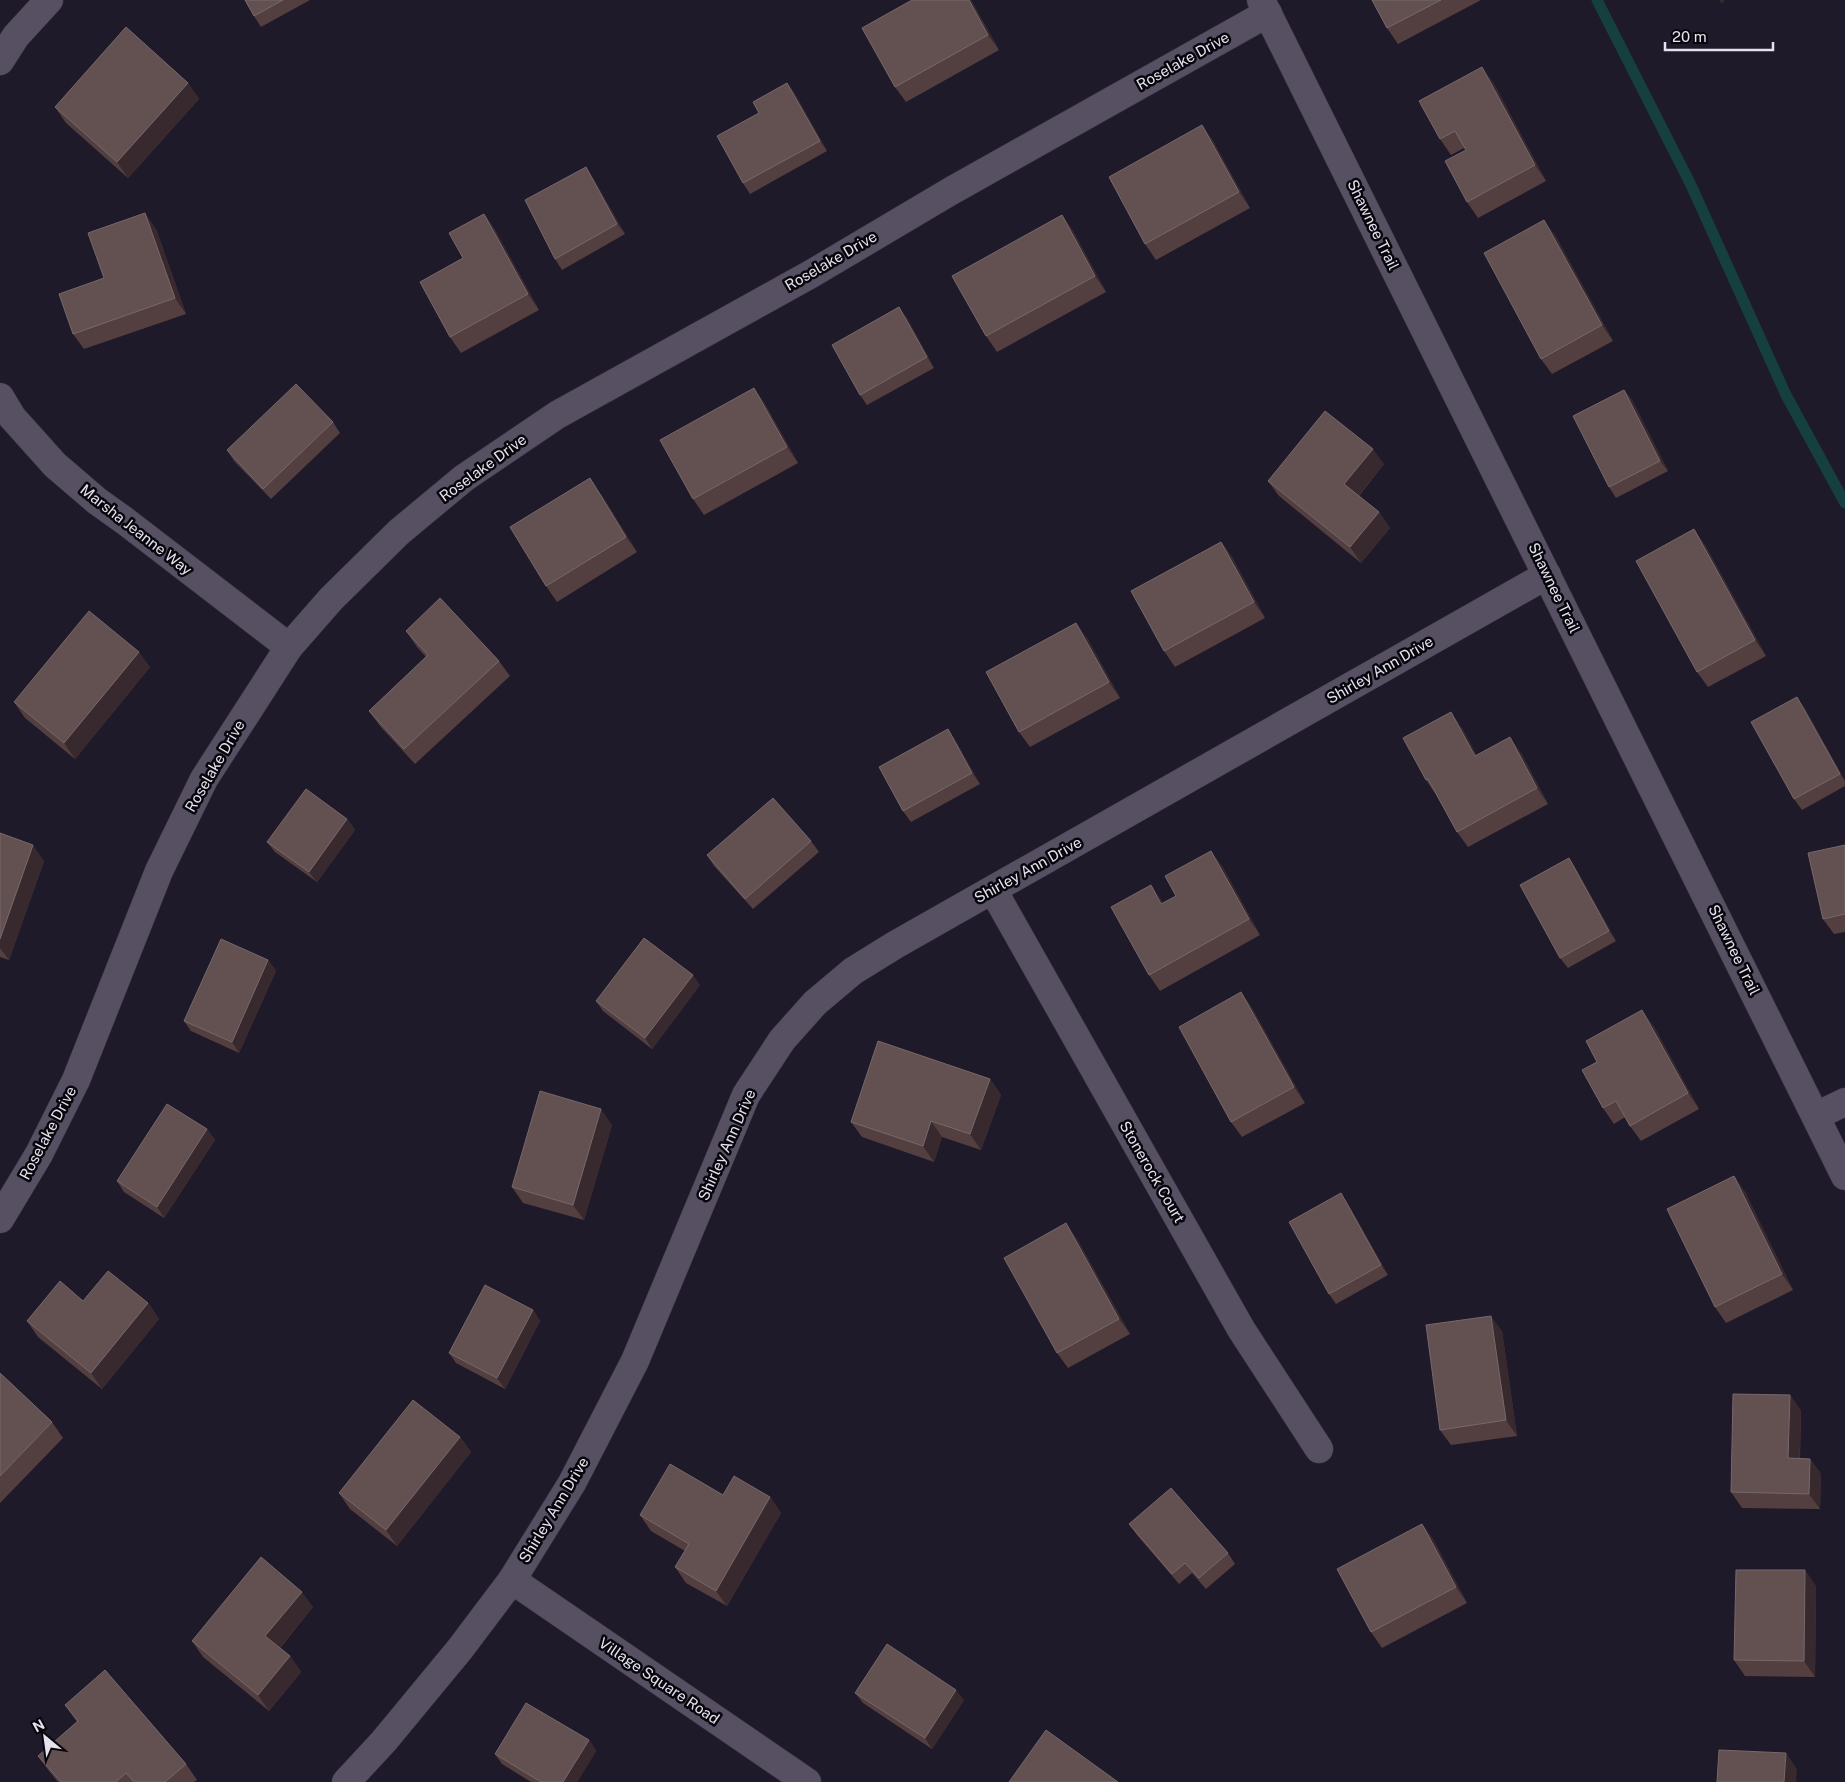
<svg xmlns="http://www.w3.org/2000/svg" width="1845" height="1782" viewBox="0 0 1845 1782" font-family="'Public Sans',sans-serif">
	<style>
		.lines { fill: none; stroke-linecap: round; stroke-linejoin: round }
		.stream { stroke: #163f40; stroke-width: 11 }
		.minor-casing { stroke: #393642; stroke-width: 29 }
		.minor { stroke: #565062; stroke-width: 28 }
		.wall { fill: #533f3f }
		.shaded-wall { fill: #38292e }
		.building { fill: #635152; stroke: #77686a }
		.labels { text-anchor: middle; stroke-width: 5; stroke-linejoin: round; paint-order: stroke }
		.street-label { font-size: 15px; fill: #e5e2ed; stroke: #08060d }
	</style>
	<rect width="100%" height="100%" fill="#1f1a29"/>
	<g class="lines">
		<!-- stream -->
		<path class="stream" d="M 1597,0 L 1691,185 L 1786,395 L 1845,503"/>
		<defs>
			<g id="minor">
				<path d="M 1261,0 L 1845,1176"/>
				<path d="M 0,61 L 16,36 L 49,0"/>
				<path d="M 0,397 L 12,417 L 55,465 L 97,501 L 125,521 L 289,647"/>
				<path d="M 993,890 L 1241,1329 L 1319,1449"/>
				<path d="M 1816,1116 L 1845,1102"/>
				<path d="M 0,1219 L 39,1154 L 76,1080 L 159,871 L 204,779 L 289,647 L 331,599 L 399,532 L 464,478 L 557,415 L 811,274 L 951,191 L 1268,13"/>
				<path d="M 512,1580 L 807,1782"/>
				<path d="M 346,1782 L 384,1741 L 460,1649 L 512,1580 L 572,1483 L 635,1361 L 746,1095 L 782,1040 L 815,1003 L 853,971 L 895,945 L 1547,575"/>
			</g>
		</defs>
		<!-- minor casing -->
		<use href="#minor" class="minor-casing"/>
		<!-- minor -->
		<use href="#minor" class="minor"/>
	</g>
	<!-- wall -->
	<g class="wall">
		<path d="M 245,0 L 310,0 L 261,27 L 254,16 Z"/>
		<path d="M 912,0 L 971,0 L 999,50 L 906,102 L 895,87 Z"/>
		<path d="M 1372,0 L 1481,0 L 1398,44 L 1387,28 Z"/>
		<path d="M 1493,82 L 1546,181 L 1478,218 L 1467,202 L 1466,150 L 1464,148 L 1451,155 L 1440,139 Z"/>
		<path d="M 188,83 L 199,99 L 128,178 L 66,123 L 55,107 Z"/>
		<path d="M 787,83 L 795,94 L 827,151 L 750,194 L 743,183 L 759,113 Z"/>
		<path d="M 1202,125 L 1213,141 L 1250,208 L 1156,260 L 1145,244 Z"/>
		<path d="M 593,178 L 625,234 L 562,270 L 555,259 Z"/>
		<path d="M 484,214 L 495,230 L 539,310 L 461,353 L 450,337 L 463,258 Z"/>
		<path d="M 1062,215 L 1073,231 L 1106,292 L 997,352 L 986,336 Z"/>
		<path d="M 156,229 L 186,314 L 84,349 L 73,334 L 104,278 Z"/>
		<path d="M 1555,235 L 1613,341 L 1552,374 L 1541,359 Z"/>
		<path d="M 907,318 L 934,368 L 867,405 L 860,395 Z"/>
		<path d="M 754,388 L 765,404 L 798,463 L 704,515 L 693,499 Z"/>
		<path d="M 1624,390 L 1632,400 L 1668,471 L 1616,498 L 1609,487 Z"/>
		<path d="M 333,422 L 340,433 L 271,499 L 234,461 L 227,450 Z"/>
		<path d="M 1384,464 L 1359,496 L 1379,512 L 1390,528 L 1361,563 L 1279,496 L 1268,481 Z"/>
		<path d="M 601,494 L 637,552 L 557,602 L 546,586 Z"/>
		<path d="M 1221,542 L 1232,557 L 1265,618 L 1175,667 L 1164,651 Z"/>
		<path d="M 1705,545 L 1766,656 L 1708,687 L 1697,672 Z"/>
		<path d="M 406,631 L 499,661 L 510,676 L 415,764 L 380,726 L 369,711 L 426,657 L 417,647 Z"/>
		<path d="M 1087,638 L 1120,698 L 1030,747 L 1019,732 Z"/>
		<path d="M 150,667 L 75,759 L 25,718 L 14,702 Z"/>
		<path d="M 1804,707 L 1845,781 L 1845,786 L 1802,810 L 1794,799 Z"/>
		<path d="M 1462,728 L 1476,755 L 1521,753 L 1548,804 L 1468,847 L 1457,832 L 1437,796 L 1426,780 Z"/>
		<path d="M 948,729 L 955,740 L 980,784 L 911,822 L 903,811 Z"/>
		<path d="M 347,819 L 355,830 L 317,882 L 275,852 L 267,842 Z"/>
		<path d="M 0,833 L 44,861 L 9,960 L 0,957 Z"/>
		<path d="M 811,841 L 819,852 L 753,909 L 714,866 L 707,855 Z"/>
		<path d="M 1845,845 L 1845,932 L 1834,934 L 1823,919 Z"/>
		<path d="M 1569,858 L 1576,869 L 1616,941 L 1568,968 L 1560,958 Z"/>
		<path d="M 1222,866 L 1260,935 L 1160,991 L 1149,975 L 1176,896 Z"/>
		<path d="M 268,960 L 276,971 L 239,1053 L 191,1031 L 184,1021 Z"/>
		<path d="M 700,985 L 652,1049 L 603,1011 L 596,1001 Z"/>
		<path d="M 1241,992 L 1252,1008 L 1305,1103 L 1242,1137 L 1231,1122 Z"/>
		<path d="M 1653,1025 L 1699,1109 L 1641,1141 L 1630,1126 L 1625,1117 L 1614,1124 L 1603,1108 Z"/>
		<path d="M 990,1079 L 1001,1095 L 981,1150 L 942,1137 L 934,1162 L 862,1137 L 851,1122 Z"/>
		<path d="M 612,1125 L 584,1220 L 523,1203 L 512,1187 Z"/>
		<path d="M 207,1129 L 215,1140 L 164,1218 L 124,1192 L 117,1181 Z"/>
		<path d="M 1734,1176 L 1745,1192 L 1793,1290 L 1726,1323 L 1715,1307 Z"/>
		<path d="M 1341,1193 L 1348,1204 L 1388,1275 L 1336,1304 L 1329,1294 Z"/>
		<path d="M 1077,1239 L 1130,1334 L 1068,1368 L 1057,1353 Z"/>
		<path d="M 83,1301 L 148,1303 L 159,1319 L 102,1389 L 38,1337 L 27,1321 Z"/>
		<path d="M 533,1310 L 540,1321 L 505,1389 L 456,1363 L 449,1353 Z"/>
		<path d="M 1502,1331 L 1517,1436 L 1451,1445 L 1440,1430 Z"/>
		<path d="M 0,1373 L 52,1422 L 63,1438 L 0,1503 Z"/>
		<path d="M 1790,1395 L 1801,1411 L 1800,1458 L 1810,1459 L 1821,1474 L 1820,1509 L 1742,1508 L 1731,1492 Z"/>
		<path d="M 460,1437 L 471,1452 L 397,1546 L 350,1509 L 339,1493 Z"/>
		<path d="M 723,1495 L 770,1497 L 781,1513 L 727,1606 L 686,1583 L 675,1567 L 685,1551 L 651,1531 L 640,1515 Z"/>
		<path d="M 1129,1524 L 1228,1553 L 1235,1564 L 1206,1589 L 1192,1573 L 1179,1584 L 1137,1535 Z"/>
		<path d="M 1422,1524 L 1433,1539 L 1467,1603 L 1382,1648 L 1371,1632 Z"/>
		<path d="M 1816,1586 L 1815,1677 L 1745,1676 L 1734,1660 Z"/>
		<path d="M 313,1607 L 280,1648 L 290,1656 L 301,1672 L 269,1711 L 203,1657 L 192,1641 Z"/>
		<path d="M 855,1693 L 964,1700 L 932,1749 L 863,1703 Z"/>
		<path d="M 65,1705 L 186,1764 L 197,1780 L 194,1782 L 58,1782 L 49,1771 L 38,1756 L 77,1722 Z"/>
		<path d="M 589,1740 L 596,1751 L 577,1782 L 531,1782 L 502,1764 L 495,1754 Z"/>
	</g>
	<!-- shaded-wall -->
	<g class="shaded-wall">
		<path d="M 969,0 L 971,0 L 999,50 L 988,35 Z"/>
		<path d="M 1719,0 L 1725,0 L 1722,4 Z"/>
		<path d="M 1482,67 L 1493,82 L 1546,181 L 1535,165 Z"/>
		<path d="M 188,83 L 199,99 L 128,178 L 117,162 Z"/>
		<path d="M 787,83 L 795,94 L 827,151 L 820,141 Z"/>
		<path d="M 1202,125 L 1213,141 L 1250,208 L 1239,192 Z"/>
		<path d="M 586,167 L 593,178 L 625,234 L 617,224 Z"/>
		<path d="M 145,213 L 156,229 L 186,314 L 175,298 Z"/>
		<path d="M 484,214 L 495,230 L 539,310 L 528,294 Z"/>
		<path d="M 1062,215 L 1073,231 L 1106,292 L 1095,276 Z"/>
		<path d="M 1544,220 L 1555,235 L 1613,341 L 1602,325 Z"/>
		<path d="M 899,307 L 907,318 L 934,368 L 927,357 Z"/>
		<path d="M 754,388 L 765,404 L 798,463 L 787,447 Z"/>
		<path d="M 1624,390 L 1632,400 L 1668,471 L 1660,461 Z"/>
		<path d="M 1373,449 L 1384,464 L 1355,500 L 1344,484 Z"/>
		<path d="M 590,478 L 601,494 L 637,552 L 626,537 Z"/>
		<path d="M 1379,512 L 1390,528 L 1361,563 L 1350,547 Z"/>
		<path d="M 1694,529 L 1705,545 L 1766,656 L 1755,640 Z"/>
		<path d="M 1221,542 L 1232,557 L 1265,618 L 1254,602 Z"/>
		<path d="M 1076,623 L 1087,638 L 1120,698 L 1109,682 Z"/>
		<path d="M 139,652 L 150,667 L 75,759 L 64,743 Z"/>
		<path d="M 1797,697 L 1804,707 L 1845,782 L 1840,774 Z"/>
		<path d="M 1451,712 L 1462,728 L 1486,772 L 1475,756 Z"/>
		<path d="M 948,729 L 955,740 L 980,784 L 972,773 Z"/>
		<path d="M 1510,737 L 1521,753 L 1548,804 L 1537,788 Z"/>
		<path d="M 347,819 L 355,830 L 317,882 L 309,872 Z"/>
		<path d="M 33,845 L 44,861 L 9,960 L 0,948 L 0,939 Z"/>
		<path d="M 1211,851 L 1222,866 L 1260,935 L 1249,919 Z"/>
		<path d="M 1569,858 L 1576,869 L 1616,941 L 1609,931 Z"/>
		<path d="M 1151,885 L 1162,901 L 1172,920 L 1161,904 Z"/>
		<path d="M 268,960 L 276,971 L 239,1053 L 232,1042 Z"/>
		<path d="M 693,975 L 700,985 L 652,1049 L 645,1038 Z"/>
		<path d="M 1241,992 L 1252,1008 L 1305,1103 L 1294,1087 Z"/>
		<path d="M 1642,1010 L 1653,1025 L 1699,1109 L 1688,1093 Z"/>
		<path d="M 990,1079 L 1001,1095 L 981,1150 L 970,1134 Z"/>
		<path d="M 601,1109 L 612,1125 L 584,1220 L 573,1205 Z"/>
		<path d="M 931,1121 L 942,1137 L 934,1162 L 923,1146 Z"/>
		<path d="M 207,1129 L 215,1140 L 164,1218 L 157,1207 Z"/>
		<path d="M 1734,1176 L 1745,1192 L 1793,1290 L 1782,1274 Z"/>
		<path d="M 1341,1193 L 1348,1204 L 1388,1275 L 1381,1265 Z"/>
		<path d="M 1066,1223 L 1077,1239 L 1130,1334 L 1119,1319 Z"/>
		<path d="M 148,1303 L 159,1319 L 102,1389 L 91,1373 Z"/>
		<path d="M 533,1310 L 540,1321 L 505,1389 L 497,1378 Z"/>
		<path d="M 1491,1316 L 1502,1331 L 1517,1436 L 1506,1420 Z"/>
		<path d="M 1790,1395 L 1801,1411 L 1799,1474 L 1788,1458 Z"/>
		<path d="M 460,1437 L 471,1452 L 397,1546 L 386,1530 Z"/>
		<path d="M 1810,1459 L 1821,1474 L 1820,1509 L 1809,1494 Z"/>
		<path d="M 770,1497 L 781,1513 L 727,1606 L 716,1591 Z"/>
		<path d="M 1422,1524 L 1433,1539 L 1467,1603 L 1456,1587 Z"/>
		<path d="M 1805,1570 L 1816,1586 L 1815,1677 L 1804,1661 Z"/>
		<path d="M 302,1592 L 313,1607 L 276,1652 L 265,1636 Z"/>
		<path d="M 290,1656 L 301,1672 L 269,1711 L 258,1695 Z"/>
		<path d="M 956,1690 L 964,1700 L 932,1749 L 925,1738 Z"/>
		<path d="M 589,1740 L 596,1751 L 577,1782 L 563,1782 Z"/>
		<path d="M 1786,1753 L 1797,1769 L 1796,1782 L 1784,1782 Z"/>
	</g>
	<!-- building -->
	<g class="building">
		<path d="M 245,0 L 283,0 L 254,16 Z"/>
		<path d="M 912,0 L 969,0 L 988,35 L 895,87 L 862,28 Z"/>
		<path d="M 1372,0 L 1441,0 L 1387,28 Z"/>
		<path d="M 126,27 L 188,83 L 117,162 L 55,107 Z"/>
		<path d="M 1482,67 L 1535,165 L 1467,202 L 1445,161 L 1466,150 L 1455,131 L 1440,139 L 1419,101 Z"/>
		<path d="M 787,83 L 820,141 L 743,183 L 717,136 L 759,113 L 753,102 Z"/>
		<path d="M 1202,125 L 1239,192 L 1145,244 L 1109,177 Z"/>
		<path d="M 586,167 L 617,224 L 555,259 L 525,200 Z"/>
		<path d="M 145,213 L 175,298 L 73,334 L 59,294 L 104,278 L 88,233 Z"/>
		<path d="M 484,214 L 528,294 L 450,337 L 420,282 L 463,258 L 449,233 Z"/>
		<path d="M 1062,215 L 1095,276 L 986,336 L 952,276 Z"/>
		<path d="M 1544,220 L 1602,325 L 1541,359 L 1484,253 Z"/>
		<path d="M 899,307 L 927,357 L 860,395 L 832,345 Z"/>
		<path d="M 296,384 L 333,422 L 263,489 L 227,450 Z"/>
		<path d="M 754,388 L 787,447 L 693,499 L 660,440 Z"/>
		<path d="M 1624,390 L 1660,461 L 1609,487 L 1573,416 Z"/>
		<path d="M 1325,411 L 1373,449 L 1344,484 L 1379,512 L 1350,547 L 1268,481 Z"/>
		<path d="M 590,478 L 626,537 L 546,586 L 510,527 Z"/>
		<path d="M 1694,529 L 1755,640 L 1697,672 L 1636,561 Z"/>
		<path d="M 1221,542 L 1254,602 L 1164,651 L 1131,591 Z"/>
		<path d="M 440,598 L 499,661 L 404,749 L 369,711 L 428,655 L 406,631 Z"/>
		<path d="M 89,611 L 139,652 L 64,743 L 14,702 Z"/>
		<path d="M 1076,623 L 1109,682 L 1019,732 L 986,672 Z"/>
		<path d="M 1797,697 L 1840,774 L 1794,799 L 1751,722 Z"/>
		<path d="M 1451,712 L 1475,756 L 1510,737 L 1537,788 L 1457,832 L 1428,779 L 1426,780 L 1403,738 Z"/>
		<path d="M 948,729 L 972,773 L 903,811 L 879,767 Z"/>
		<path d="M 306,789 L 347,819 L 309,872 L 267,842 Z"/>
		<path d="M 773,798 L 811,841 L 745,899 L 707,855 Z"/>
		<path d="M 0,833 L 33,845 L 0,939 Z"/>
		<path d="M 1845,845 L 1845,914 L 1823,919 L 1808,853 Z"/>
		<path d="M 1211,851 L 1249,919 L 1149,975 L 1111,907 L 1151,885 L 1161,904 L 1176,896 L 1165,876 Z"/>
		<path d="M 1569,858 L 1609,931 L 1560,958 L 1520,885 Z"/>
		<path d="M 644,938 L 693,975 L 645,1038 L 596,1001 Z"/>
		<path d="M 221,939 L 268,960 L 232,1042 L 184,1021 Z"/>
		<path d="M 1241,992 L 1294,1087 L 1231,1122 L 1179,1027 Z"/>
		<path d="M 1642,1010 L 1688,1093 L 1630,1126 L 1616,1101 L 1603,1108 L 1582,1070 L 1597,1062 L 1586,1041 Z"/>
		<path d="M 878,1041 L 990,1079 L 970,1134 L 931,1121 L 923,1146 L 851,1122 Z"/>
		<path d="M 540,1091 L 601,1109 L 573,1205 L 512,1187 Z"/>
		<path d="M 167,1104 L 207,1129 L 157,1207 L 117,1181 Z"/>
		<path d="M 1734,1176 L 1782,1274 L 1715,1307 L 1667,1209 Z"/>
		<path d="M 1341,1193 L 1381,1265 L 1329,1294 L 1289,1222 Z"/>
		<path d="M 1066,1223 L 1119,1319 L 1057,1353 L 1004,1258 Z"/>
		<path d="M 108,1271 L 148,1303 L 91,1373 L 27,1321 L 60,1281 L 83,1301 Z"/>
		<path d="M 485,1285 L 533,1310 L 497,1378 L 449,1353 Z"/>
		<path d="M 1491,1316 L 1506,1420 L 1440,1430 L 1426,1325 Z"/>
		<path d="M 0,1373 L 52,1422 L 0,1476 Z"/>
		<path d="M 1733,1394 L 1790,1395 L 1788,1458 L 1810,1459 L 1809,1494 L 1731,1492 Z"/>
		<path d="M 413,1400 L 460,1437 L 386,1530 L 339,1493 Z"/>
		<path d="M 670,1464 L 723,1495 L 734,1476 L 770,1497 L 716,1591 L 675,1567 L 689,1544 L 640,1515 Z"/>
		<path d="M 1171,1488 L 1228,1553 L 1199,1578 L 1185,1563 L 1172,1574 L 1129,1524 Z"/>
		<path d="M 1422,1524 L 1456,1587 L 1371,1632 L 1337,1569 Z"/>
		<path d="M 261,1557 L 302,1592 L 265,1636 L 290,1656 L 258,1695 L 192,1641 Z"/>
		<path d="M 1736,1570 L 1805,1570 L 1804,1661 L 1734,1660 Z"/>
		<path d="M 887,1644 L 956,1690 L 925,1738 L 855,1693 Z"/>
		<path d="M 105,1670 L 186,1764 L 165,1782 L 134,1782 L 126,1773 L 116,1782 L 61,1782 L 38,1756 L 78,1721 L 65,1705 Z"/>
		<path d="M 526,1703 L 589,1740 L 563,1782 L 541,1782 L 495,1754 Z"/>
		<path d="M 1046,1730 L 1118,1782 L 1009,1782 Z"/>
		<path d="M 1719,1750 L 1786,1753 L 1784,1782 L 1717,1782 Z"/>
	</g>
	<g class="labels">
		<!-- street labels -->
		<g class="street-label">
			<text transform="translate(1183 61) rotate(-29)" y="5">Roselake Drive</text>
			<text transform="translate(1373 225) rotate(64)" y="5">Shawnee Trail</text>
			<text transform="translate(831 261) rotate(-30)" y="5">Roselake Drive</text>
			<text transform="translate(483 468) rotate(-36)" y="5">Roselake Drive</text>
			<text transform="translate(136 530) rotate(38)" y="5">Marsha Jeanne Way</text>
			<text transform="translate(1554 588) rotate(64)" y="5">Shawnee Trail</text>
			<text transform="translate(1380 670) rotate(-30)" y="5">Shirley Ann Drive</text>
			<text transform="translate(215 766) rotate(-60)" y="5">Roselake Drive</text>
			<text transform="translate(1028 870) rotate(-29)" y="5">Shirley Ann Drive</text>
			<text transform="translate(1734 950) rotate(64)" y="5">Shawnee Trail</text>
			<text transform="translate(48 1133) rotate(-62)" y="5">Roselake Drive</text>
			<text transform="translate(727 1145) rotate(-66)" y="5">Shirley Ann Drive</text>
			<text transform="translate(1152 1172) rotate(60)" y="5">Stonerock Court</text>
			<text transform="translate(554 1510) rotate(-59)" y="5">Shirley Ann Drive</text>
			<text transform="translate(659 1681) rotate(34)" y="5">Village Square Road</text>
		</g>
	</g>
	<!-- north arrow -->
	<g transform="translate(45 1737) rotate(331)" stroke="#08060d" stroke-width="4" paint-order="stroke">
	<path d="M0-4L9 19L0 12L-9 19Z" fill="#e5e2ed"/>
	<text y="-8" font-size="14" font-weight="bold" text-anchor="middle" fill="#e5e2ed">N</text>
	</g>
	<!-- scale -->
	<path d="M1665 42v8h108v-8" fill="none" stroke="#e5e2ed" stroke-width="2.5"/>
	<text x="1672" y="42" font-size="15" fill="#e5e2ed" stroke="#08060d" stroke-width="4" paint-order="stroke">20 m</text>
</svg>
